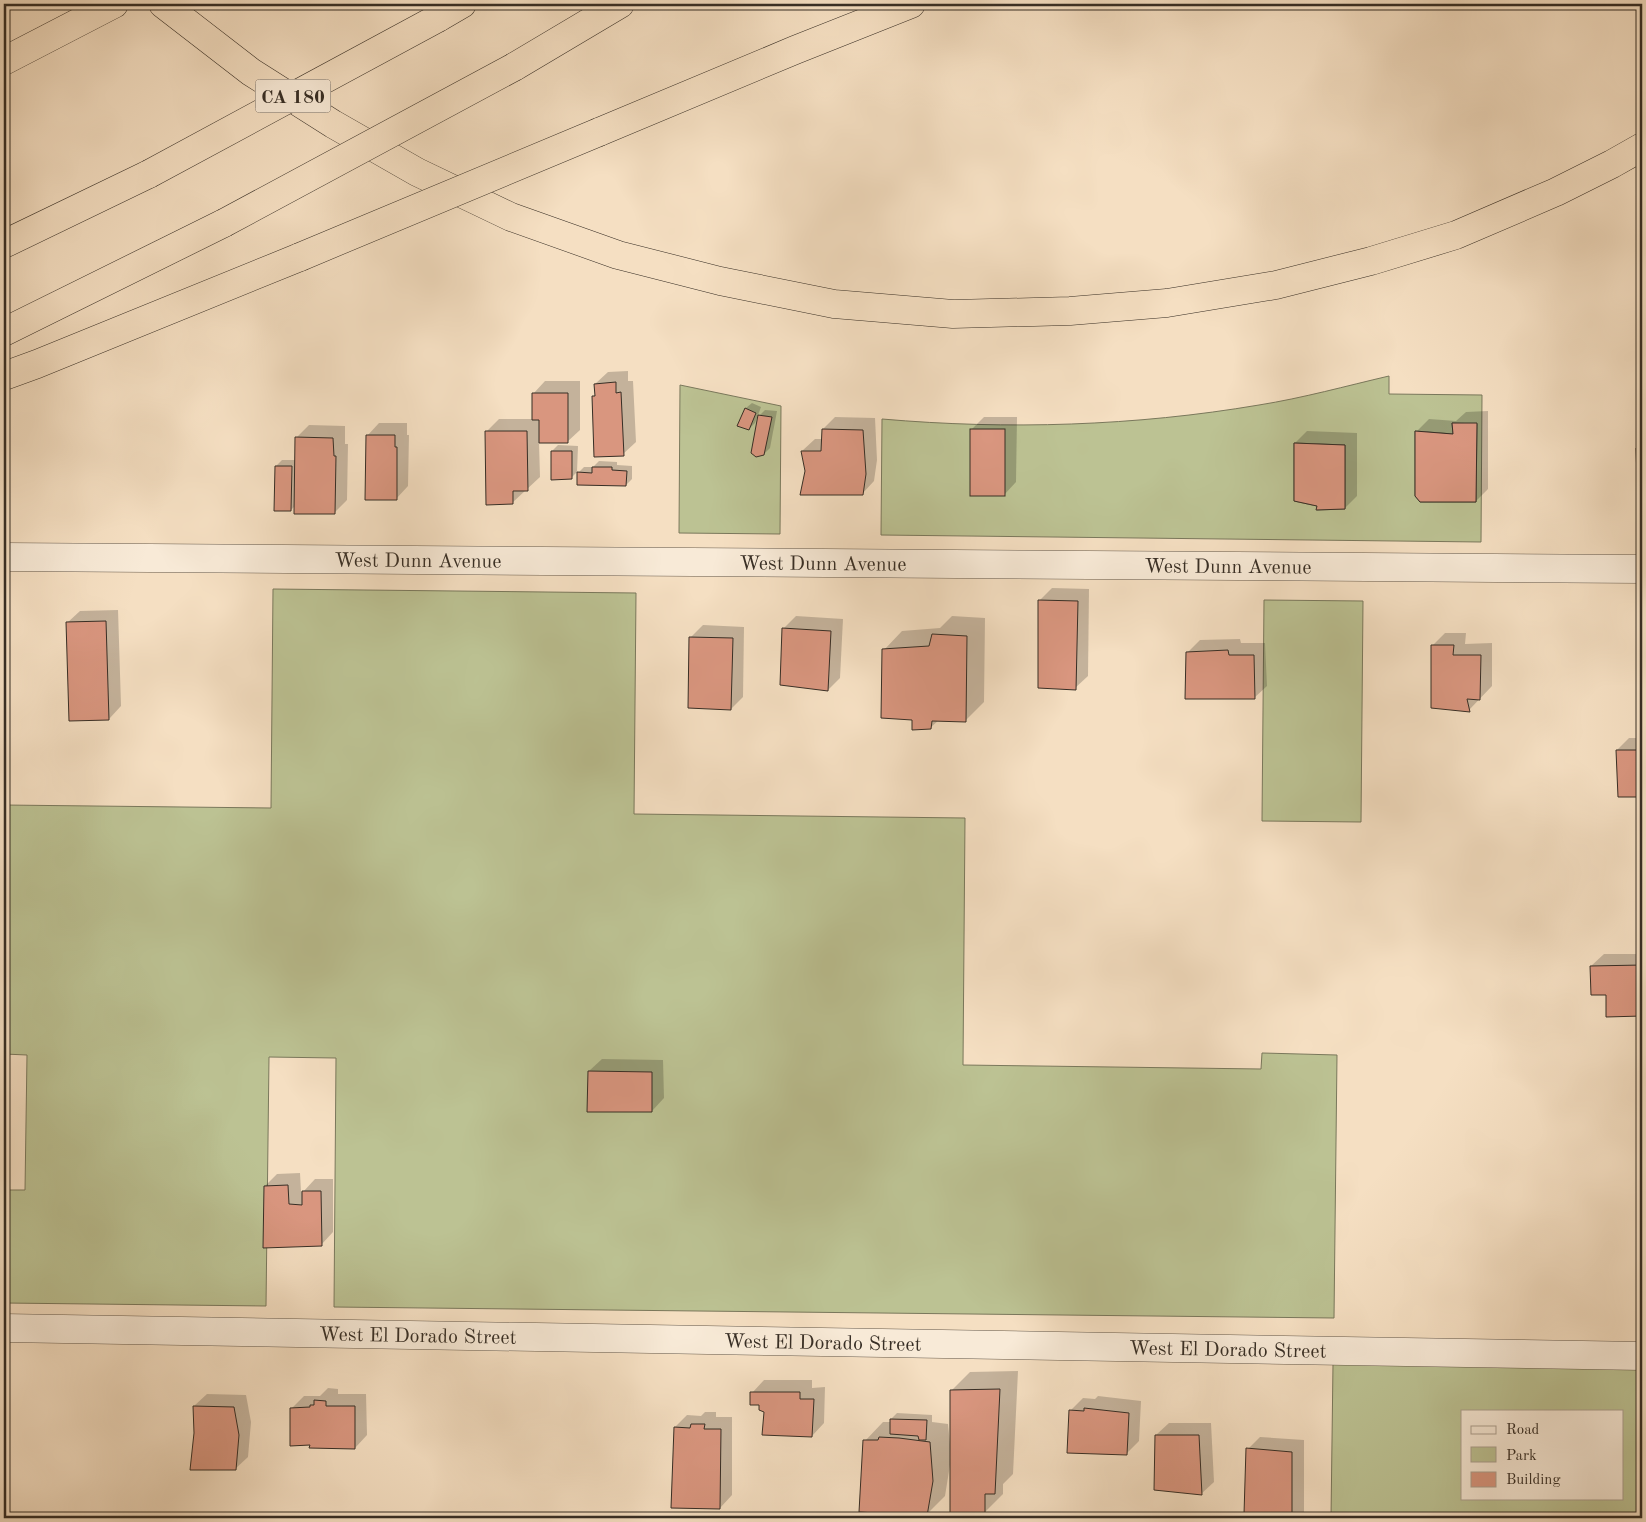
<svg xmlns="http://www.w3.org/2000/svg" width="1646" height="1522" viewBox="0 0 1646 1522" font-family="'Old Standard TT',serif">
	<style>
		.green { fill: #bcc293; stroke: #7a785c; fill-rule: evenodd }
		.shadow { fill: #0003 }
		.building { fill: #d9967f; stroke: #372e25 }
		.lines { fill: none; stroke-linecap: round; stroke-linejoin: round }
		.minor-casing { stroke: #665a4c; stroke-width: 29 }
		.highway-casing { stroke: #372e25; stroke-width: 29 }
		.minor { stroke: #f8ead7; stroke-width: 28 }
		.highway { stroke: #f5dfc2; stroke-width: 28 }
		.highway-bridge-casing { stroke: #372e25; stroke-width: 29; stroke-linecap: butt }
		.highway-bridge { stroke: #f5dfc2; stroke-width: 28 }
		.labels { text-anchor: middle; stroke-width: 4; stroke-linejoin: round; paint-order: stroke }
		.shield { fill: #f8ead7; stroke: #71665a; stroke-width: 1 }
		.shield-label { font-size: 19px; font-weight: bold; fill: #372e25 }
		.street-label { font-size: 20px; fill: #372e25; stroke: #f8ead7 }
	</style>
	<rect width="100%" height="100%" fill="#f5dfc2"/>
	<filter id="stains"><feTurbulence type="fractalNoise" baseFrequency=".004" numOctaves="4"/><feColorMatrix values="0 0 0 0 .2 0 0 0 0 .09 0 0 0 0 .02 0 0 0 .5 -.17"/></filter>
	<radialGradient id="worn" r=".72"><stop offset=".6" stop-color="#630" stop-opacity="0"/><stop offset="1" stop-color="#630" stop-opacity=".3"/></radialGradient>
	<!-- green -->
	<g class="green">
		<path d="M 1389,376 L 1389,394 L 1482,395 L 1481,542 L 881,535 L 882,419 C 1008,430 1135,426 1259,405 C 1303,398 1346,386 1389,376 ZM 1452,423 L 1477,424 L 1476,502 L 1420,502 L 1415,496 L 1415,431 L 1453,434 ZM 1294,443 L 1345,445 L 1345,509 L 1317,510 L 1317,506 L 1294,501 Z"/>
		<path d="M 680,385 L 781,406 L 780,534 L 679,533 Z"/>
		<path d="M 273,589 L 636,593 L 634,814 L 965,818 L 963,1065 L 1261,1069 L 1262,1053 L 1337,1055 L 1334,1318 L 334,1307 L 336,1058 L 269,1057 L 266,1306 L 4,1303 L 4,1190 L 25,1190 L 27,1055 L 4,1054 L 4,805 L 271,808 Z"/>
		<path d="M 1264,600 L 1363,601 L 1361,822 L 1262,821 Z"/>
		<path d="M 1333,1364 L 1642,1367 L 1642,1518 L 1331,1518 ZM 1462,1411 L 1622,1411 L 1622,1498 L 1462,1498 Z"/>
	</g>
	<!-- shadow -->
	<g class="shadow">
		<path d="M 628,371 L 628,381 L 633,381 L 636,442 L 623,454 L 593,397 L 596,394 L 595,384 L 608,372 Z"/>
		<path d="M 545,381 L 580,381 L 580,430 L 567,442 L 539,442 L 540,477 L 512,503 L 486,432 L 499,419 L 533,419 L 533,394 Z"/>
		<path d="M 752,403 L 761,407 L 755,423 L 749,429 L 746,408 Z"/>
		<path d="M 765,410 L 777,411 L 770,448 L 764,454 L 759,416 Z"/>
		<path d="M 1488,411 L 1488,489 L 1476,501 L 1416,432 L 1429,419 L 1456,421 L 1466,412 Z"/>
		<path d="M 835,417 L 875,418 L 877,460 L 874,481 L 862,494 L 806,471 L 802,451 L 815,439 L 823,439 L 823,429 Z"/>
		<path d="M 984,417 L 1017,417 L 1016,482 L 1004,495 L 971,430 Z"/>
		<path d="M 379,423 L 407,423 L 407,435 L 409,435 L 408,486 L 396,499 L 367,436 Z"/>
		<path d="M 309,425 L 345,426 L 345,444 L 348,444 L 347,500 L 334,513 L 295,506 L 291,510 L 276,466 L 282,460 L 296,460 L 296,438 Z"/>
		<path d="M 1307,431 L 1357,433 L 1357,496 L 1345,508 L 1318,505 L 1295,443 Z"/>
		<path d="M 1642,444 L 1642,478 L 1638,478 L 1637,449 Z"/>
		<path d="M 558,445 L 578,446 L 577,472 L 571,478 L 552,451 Z"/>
		<path d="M 599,461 L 617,462 L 617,465 L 632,466 L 632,479 L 626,485 L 578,473 L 584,467 L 593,467 Z"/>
		<path d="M 1052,588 L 1089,589 L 1088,676 L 1075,688 L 1039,601 Z"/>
		<path d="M 118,610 L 121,706 L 109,719 L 67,623 L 80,611 Z"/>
		<path d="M 796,616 L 843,619 L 840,678 L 828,690 L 784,628 Z"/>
		<path d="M 952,616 L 985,618 L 984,702 L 966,720 L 939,720 L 930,728 L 913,719 L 884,650 L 902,631 L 940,628 Z"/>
		<path d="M 703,625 L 744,627 L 743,697 L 731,709 L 690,638 Z"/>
		<path d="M 1445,633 L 1466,633 L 1465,644 L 1492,643 L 1492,686 L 1469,710 L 1432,646 Z"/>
		<path d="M 1240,639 L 1241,643 L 1265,643 L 1267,686 L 1254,698 L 1188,652 L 1200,640 Z"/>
		<path d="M 1629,738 L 1642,738 L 1642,796 L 1619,796 L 1617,750 Z"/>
		<path d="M 1604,954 L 1642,954 L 1642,1015 L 1607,1016 L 1608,993 L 1591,966 Z"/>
		<path d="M 602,1059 L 663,1060 L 664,1098 L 652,1111 L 589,1071 Z"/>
		<path d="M 300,1173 L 301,1192 L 303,1192 L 315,1179 L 333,1179 L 333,1232 L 321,1245 L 265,1186 L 277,1174 Z"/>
		<path d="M 1018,1371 L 1013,1474 L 1003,1484 L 1003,1494 L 984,1513 L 950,1465 L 945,1496 L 926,1515 L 865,1441 L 883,1422 L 891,1422 L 891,1419 L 897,1413 L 932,1415 L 932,1422 L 948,1424 L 950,1444 L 952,1443 L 952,1390 L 970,1372 Z"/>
		<path d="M 764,1380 L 812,1380 L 812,1388 L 825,1387 L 824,1423 L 812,1436 L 765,1411 L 752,1393 Z"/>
		<path d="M 328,1388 L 338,1389 L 338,1394 L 366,1394 L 367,1435 L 355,1448 L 311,1443 L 292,1408 L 304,1396 L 320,1396 Z"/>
		<path d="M 207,1394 L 246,1395 L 251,1422 L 248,1457 L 235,1469 L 196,1433 L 194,1406 Z"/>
		<path d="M 1098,1396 L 1141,1401 L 1139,1441 L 1127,1453 L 1070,1411 L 1083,1398 L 1095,1399 Z"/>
		<path d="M 705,1412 L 716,1412 L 716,1417 L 732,1417 L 732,1495 L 720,1508 L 675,1427 L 687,1415 L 701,1416 Z"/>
		<path d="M 1169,1423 L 1211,1423 L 1214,1482 L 1201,1494 L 1156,1435 Z"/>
		<path d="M 1260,1437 L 1304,1440 L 1304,1512 L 1298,1518 L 1266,1518 L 1245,1513 L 1248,1449 Z"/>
	</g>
	<!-- building -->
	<g class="building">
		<path d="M 616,382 L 616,393 L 621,392 L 624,456 L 594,457 L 592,396 L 595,396 L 594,384 Z"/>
		<path d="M 532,393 L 568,393 L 568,443 L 539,443 L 539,420 L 532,420 Z"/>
		<path d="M 745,408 L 756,413 L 749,430 L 737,426 Z"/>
		<path d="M 758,415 L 772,417 L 764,455 L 756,457 L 751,453 Z"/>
		<path d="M 1452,423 L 1477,423 L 1476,502 L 1420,502 L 1415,496 L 1415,431 L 1453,434 Z"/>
		<path d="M 822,429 L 863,430 L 866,474 L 863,495 L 800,495 L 805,471 L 801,451 L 821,451 Z"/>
		<rect x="970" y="429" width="35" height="67"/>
		<path d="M 485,431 L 527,431 L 528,491 L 513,491 L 513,504 L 486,505 Z"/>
		<path d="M 366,435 L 395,435 L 395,447 L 397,447 L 397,500 L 365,500 Z"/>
		<path d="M 295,437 L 333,438 L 334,456 L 336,456 L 335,514 L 294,514 Z"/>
		<path d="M 1294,443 L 1345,445 L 1345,509 L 1316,510 L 1317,506 L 1294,501 Z"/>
		<path d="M 1636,448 L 1642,448 L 1642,479 L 1637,479 Z"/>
		<path d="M 551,451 L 572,451 L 572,479 L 551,480 Z"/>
		<path d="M 275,466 L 292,466 L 291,511 L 274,511 Z"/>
		<path d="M 592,467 L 612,467 L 612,470 L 627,471 L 626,486 L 577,485 L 577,472 L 592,473 Z"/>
		<path d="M 1038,600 L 1078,601 L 1076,690 L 1038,688 Z"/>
		<path d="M 106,621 L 109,720 L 69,721 L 66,622 Z"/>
		<path d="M 782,628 L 831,631 L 828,691 L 780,685 Z"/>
		<path d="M 932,634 L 967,636 L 966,722 L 932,721 L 931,729 L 912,730 L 912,720 L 881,718 L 882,649 L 929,646 Z"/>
		<path d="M 689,637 L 733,638 L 731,710 L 688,708 Z"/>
		<path d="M 1431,645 L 1454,645 L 1453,655 L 1481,655 L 1480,700 L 1467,699 L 1470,712 L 1431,708 Z"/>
		<path d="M 1228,650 L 1229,655 L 1254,655 L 1255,699 L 1185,699 L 1186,652 Z"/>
		<path d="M 1616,750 L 1642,750 L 1642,797 L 1618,797 Z"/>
		<path d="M 1642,965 L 1642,1016 L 1606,1017 L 1606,995 L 1591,995 L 1590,966 Z"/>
		<path d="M 588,1071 L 652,1072 L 652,1112 L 587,1112 Z"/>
		<path d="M 288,1185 L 289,1204 L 302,1205 L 302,1191 L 321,1191 L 322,1246 L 263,1248 L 264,1186 Z"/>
		<path d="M 1000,1389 L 995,1494 L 985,1494 L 985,1514 L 950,1515 L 950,1390 Z"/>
		<path d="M 750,1392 L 800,1392 L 800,1399 L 814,1399 L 812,1437 L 762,1435 L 764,1412 L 759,1410 L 759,1405 L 750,1405 Z"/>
		<path d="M 314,1400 L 326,1401 L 326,1406 L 355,1406 L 355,1449 L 309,1448 L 310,1445 L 290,1446 L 290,1408 L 310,1407 L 310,1405 L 314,1405 Z"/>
		<path d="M 193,1406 L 234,1407 L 239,1435 L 236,1470 L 190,1470 L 194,1433 Z"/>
		<path d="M 1084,1408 L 1129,1413 L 1127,1455 L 1067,1453 L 1069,1410 L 1084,1411 Z"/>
		<path d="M 890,1419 L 927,1420 L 926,1440 L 919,1440 L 918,1436 L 890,1434 Z"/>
		<path d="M 691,1424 L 705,1424 L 704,1429 L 721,1429 L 720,1509 L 671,1508 L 674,1427 L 690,1428 Z"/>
		<path d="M 1155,1435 L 1199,1435 L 1202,1495 L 1154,1490 Z"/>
		<path d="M 879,1437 L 899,1438 L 930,1442 L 933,1481 L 927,1516 L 859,1512 L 863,1440 L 878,1440 Z"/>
		<path d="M 1246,1448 L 1292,1452 L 1292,1518 L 1260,1518 L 1244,1514 Z"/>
	</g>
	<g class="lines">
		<defs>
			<g id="minor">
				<path id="s1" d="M 4,557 L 1642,569"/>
				<path id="s2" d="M 4,1328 L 1642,1356"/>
			</g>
			<g id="highway">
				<path d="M 163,4 L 251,72 L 333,124 L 417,172 L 511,217 L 618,255 L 720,281 L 834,304 L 953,314 L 1070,311 L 1167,303 L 1276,285 L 1371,261 L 1456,235 L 1556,192 L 1612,164 L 1642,147"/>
				<path d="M 438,18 L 462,4"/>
				<path d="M 4,61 L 114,4"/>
				<path d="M 514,67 L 620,4"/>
				<path d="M 599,132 L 795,50 L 911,4"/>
				<path d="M 4,244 L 149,174"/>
				<path d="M 4,332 L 224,223"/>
				<path d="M 4,376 L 37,364 L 300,257"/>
			</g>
		</defs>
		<!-- minor casing -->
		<use href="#minor" class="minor-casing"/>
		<!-- highway casing -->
		<use href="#highway" class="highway-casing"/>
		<!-- minor -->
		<use href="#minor" class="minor"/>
		<!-- highway -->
		<use href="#highway" class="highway"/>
		<defs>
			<g id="highway-bridge">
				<path d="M 149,174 L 438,18"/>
				<path d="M 224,223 L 514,67"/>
				<path d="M 300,257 L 599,132"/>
			</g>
		</defs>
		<!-- highway-bridge casing -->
		<use href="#highway-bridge" class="highway-bridge-casing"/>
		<!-- highway-bridge -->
		<use href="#highway-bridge" class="highway-bridge"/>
	</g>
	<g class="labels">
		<!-- shield labels -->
		<rect class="shield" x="255.5" y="79.5" width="75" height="33" rx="4"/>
		<g class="shield-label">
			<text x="293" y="103">CA 180</text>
		</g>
		<!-- street labels -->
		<g class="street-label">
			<text dy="7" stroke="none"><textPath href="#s1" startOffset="414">West Dunn Avenue</textPath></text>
			<text dy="7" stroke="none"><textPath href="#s1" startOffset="819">West Dunn Avenue</textPath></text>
			<text dy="7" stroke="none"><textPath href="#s1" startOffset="1224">West Dunn Avenue</textPath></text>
			<text dy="7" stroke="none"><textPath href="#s2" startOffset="414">West El Dorado Street</textPath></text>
			<text dy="7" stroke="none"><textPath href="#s2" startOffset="819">West El Dorado Street</textPath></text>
			<text dy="7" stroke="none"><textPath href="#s2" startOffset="1224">West El Dorado Street</textPath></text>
		</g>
	</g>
	<!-- margin -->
	<rect width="1646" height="1522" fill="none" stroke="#f5dfc2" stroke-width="20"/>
	<rect x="5" y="5" width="1636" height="1512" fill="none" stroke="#372e25" stroke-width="2.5"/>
	<rect x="10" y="10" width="1626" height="1502" fill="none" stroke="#372e25"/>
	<!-- legend -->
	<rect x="1461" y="1410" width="162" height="90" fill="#f8ead7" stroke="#ab9f90"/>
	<rect x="1471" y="1426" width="25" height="8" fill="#f8ead7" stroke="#ab9f90"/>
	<text x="1506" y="1434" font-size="15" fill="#372e25">Road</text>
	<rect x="1471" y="1447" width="25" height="15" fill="#bcc293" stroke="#ab9f90"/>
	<text x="1506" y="1460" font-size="15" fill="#372e25">Park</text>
	<rect x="1471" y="1472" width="25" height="15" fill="#d9967f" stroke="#ab9f90"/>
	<text x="1506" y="1484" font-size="15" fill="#372e25">Building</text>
	<rect width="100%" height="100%" filter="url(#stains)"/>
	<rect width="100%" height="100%" fill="url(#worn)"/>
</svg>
